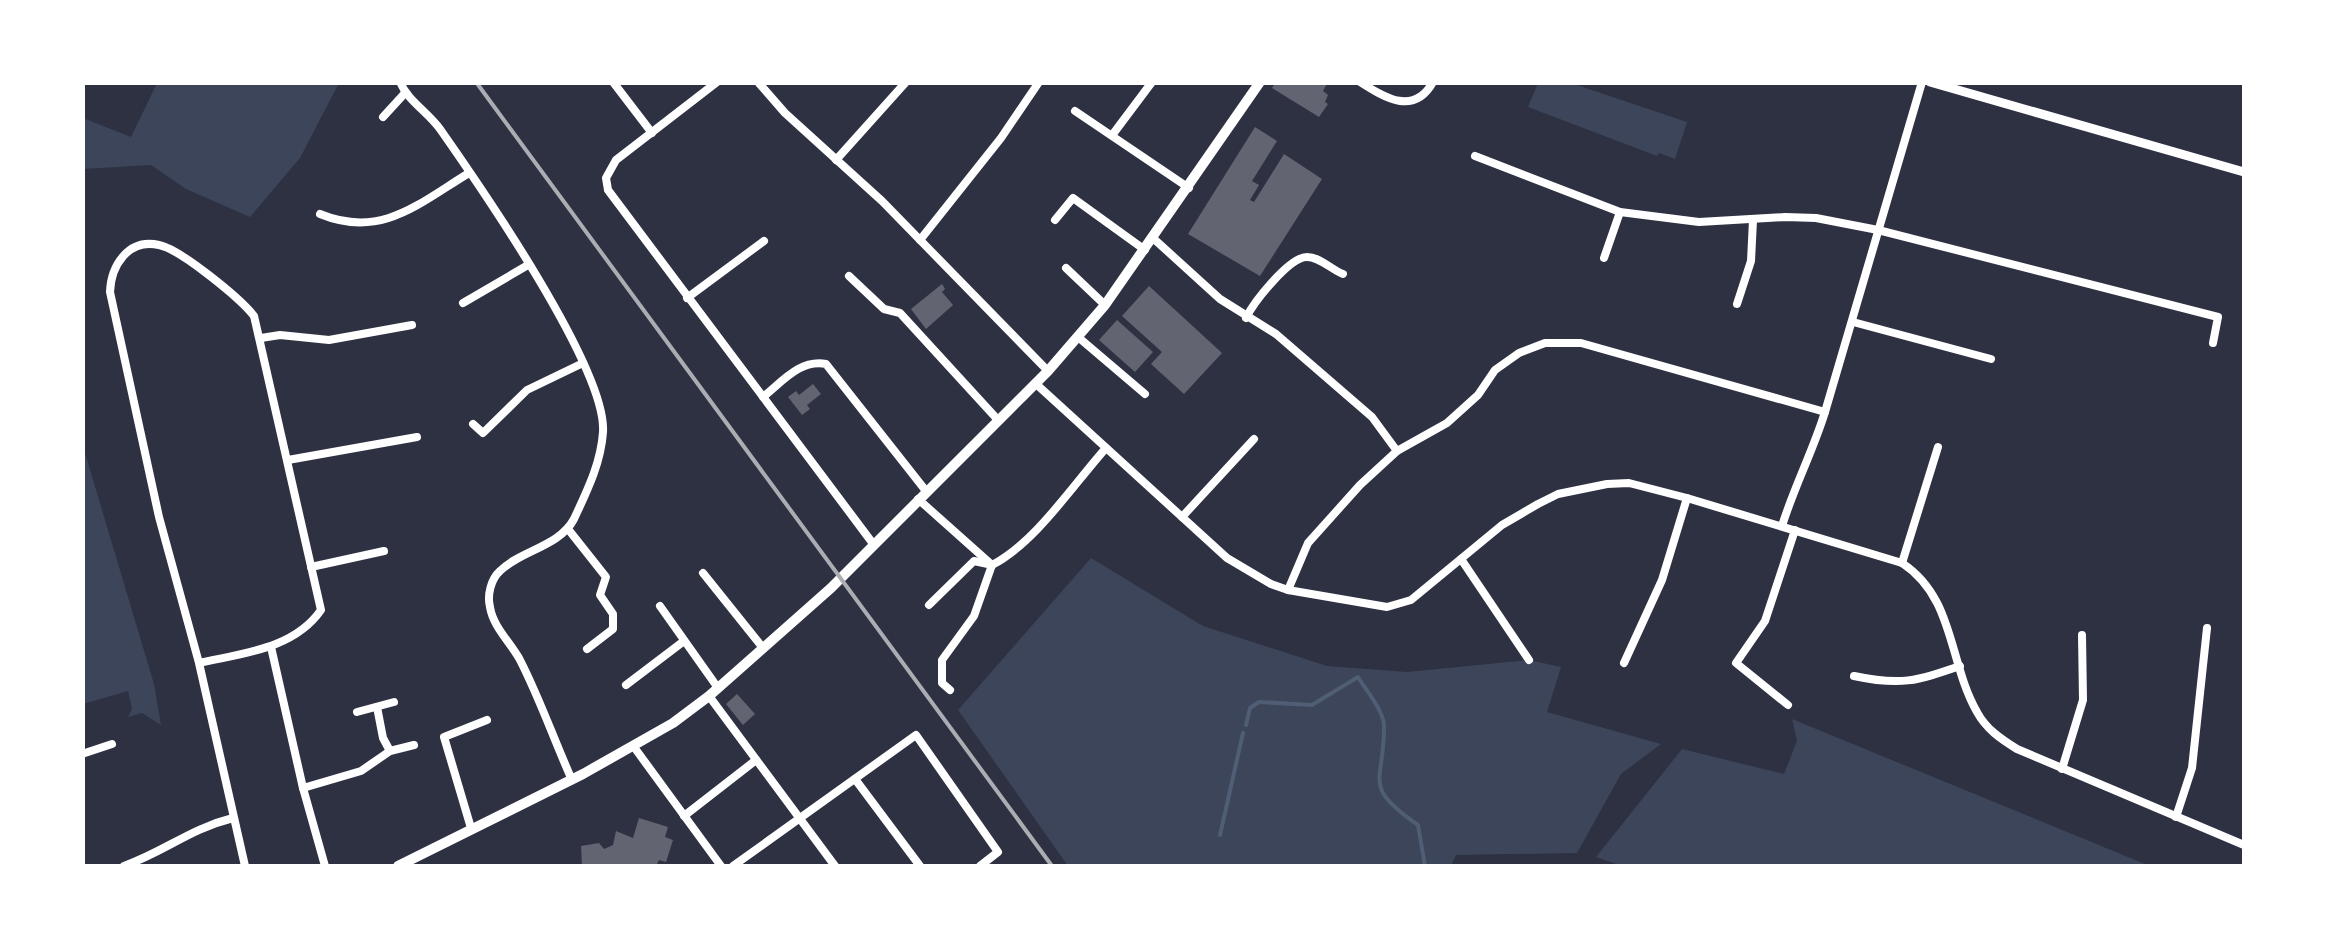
<svg xmlns="http://www.w3.org/2000/svg" width="2327" height="949" viewBox="0 0 2327 949" font-family="'Noto Sans',sans-serif">
	<style>
		.green { fill: #3c4559 }
		.lines { fill: none; stroke-linecap: round; stroke-linejoin: round }
		.stream { stroke: #4f5d75; stroke-width: 4 }
		.building { fill: #626471 }
		.minor { stroke: #fff; stroke-width: 8 }
		.tertiary { stroke: #fff; stroke-width: 9 }
		.secondary { stroke: #fff; stroke-width: 10 }
		.rail { stroke: #abadb3; stroke-width: 4 }
	</style>
	<rect width="100%" height="100%" fill="#2d3142"/>
	<!-- green -->
	<g class="green">
		<path d="M 157,83 L 157,82 L 339,83 L 300,158 L 250,217 L 186,189 L 151,165 L 83,169 L 83,118 L 131,137 Z"/>
		<path d="M 1538,83 L 1571,83 L 1687,122 L 1675,159 L 1659,153 L 1657,156 L 1528,107 Z"/>
		<path d="M 82,443 L 154,684 L 161,725 L 142,713 L 128,717 L 132,709 L 128,691 L 83,704 Z"/>
		<path d="M 1091,558 L 1203,626 L 1327,666 L 1407,672 L 1529,660 L 1561,667 L 1547,712 L 1661,744 L 1621,774 L 1577,853 L 1456,855 L 1451,866 L 1068,866 L 958,710 Z"/>
		<path d="M 1792,719 L 2150,866 L 1622,866 L 1596,857 L 1682,749 L 1784,774 L 1797,741 Z"/>
	</g>
	<g class="lines">
		<!-- stream -->
		<g class="stream">
			<path d="M 1246,725 L 1250,708 L 1259,702 L 1312,705 L 1358,677 C 1366,690 1383,710 1384,725 C 1385,783 1360,785 1418,825 L 1425,866"/>
			<path d="M 1220,835 L 1243,733"/>
		</g>
	</g>
	<!-- building -->
	<g class="building">
		<path d="M 1276,82 L 1328,82 L 1323,91 L 1328,95 L 1325,102 L 1328,104 L 1319,117 L 1272,88 Z"/>
		<path d="M 1255,127 L 1277,141 L 1252,181 L 1259,185 L 1250,200 L 1254,202 L 1284,154 L 1322,179 L 1260,276 L 1188,234 Z"/>
		<path d="M 942,284 L 945,289 L 942,292 L 953,305 L 926,329 L 911,309 Z"/>
		<path d="M 1149,286 L 1222,353 L 1184,394 L 1151,364 L 1162,352 L 1122,316 Z"/>
		<path d="M 1117,320 L 1153,352 L 1135,372 L 1099,340 Z"/>
		<path d="M 813,384 L 821,394 L 807,405 L 810,409 L 802,415 L 788,397 L 796,391 L 799,395 Z"/>
		<path d="M 737,694 L 755,714 L 743,725 L 726,704 Z"/>
		<path d="M 639,818 L 668,827 L 665,837 L 673,840 L 666,862 L 659,860 L 656,866 L 582,866 L 581,846 L 599,843 L 604,849 L 613,845 L 616,831 L 633,838 Z"/>
	</g>
	<g class="lines">
		<!-- minor -->
		<g class="minor">
			<path d="M 400,82 C 408,101 428,112 440,129 C 480,186 607,369 603,432 C 601,463 587,491 574,519 C 559,547 521,550 500,571 C 491,579 487,595 490,607 C 493,627 511,643 520,660 C 540,699 554,740 572,780"/>
			<path d="M 613,82 L 652,133"/>
			<path d="M 717,82 L 616,160 L 606,178 L 608,190 L 874,545"/>
			<path d="M 758,82 L 785,113 L 882,201 L 1048,371"/>
			<path d="M 1360,82 C 1385,98 1414,116 1433,82"/>
			<path d="M 1075,111 L 1189,188"/>
			<path d="M 383,117 L 405,93"/>
			<path d="M 1113,134 L 1152,82"/>
			<path d="M 1475,156 L 1620,212 L 1699,222 L 1785,217 L 1816,218 L 1878,230 L 2218,317 L 2213,343"/>
			<path d="M 836,160 L 906,82"/>
			<path d="M 320,214 C 381,239 418,204 469,173"/>
			<path d="M 1055,220 L 1073,198 L 1145,250"/>
			<path d="M 1154,239 L 1220,299 L 1276,334 L 1372,417 L 1397,451"/>
			<path d="M 920,240 L 1001,138 L 1039,82"/>
			<path d="M 1604,258 L 1620,212"/>
			<path d="M 1066,268 L 1105,305"/>
			<path d="M 849,276 L 884,309 L 900,313 L 998,420"/>
			<path d="M 687,298 L 764,241"/>
			<path d="M 463,303 L 528,265"/>
			<path d="M 1737,304 L 1751,261 L 1753,220"/>
			<path d="M 1246,318 C 1254,302 1289,257 1307,257 C 1320,257 1332,270 1343,274"/>
			<path d="M 1853,322 L 1991,359"/>
			<path d="M 1078,337 L 1145,394"/>
			<path d="M 261,338 L 280,335 L 329,340 L 412,325"/>
			<path d="M 1035,383 L 1227,558 L 1271,584 L 1288,590 L 1387,607 L 1411,600 L 1502,525 L 1538,504 L 1558,494 L 1607,484 L 1629,483 L 1687,498 L 1902,563 C 1955,598 1948,661 1977,712 C 1986,729 2001,739 2017,749 L 2244,845"/>
			<path d="M 763,397 C 782,382 800,359 826,364 L 926,491"/>
			<path d="M 473,424 L 483,433 L 527,390 L 583,363"/>
			<path d="M 288,460 L 417,437"/>
			<path d="M 918,499 L 992,565"/>
			<path d="M 1182,517 L 1254,439"/>
			<path d="M 1782,526 C 1794,487 1813,451 1825,412 L 1922,82"/>
			<path d="M 568,529 L 606,577 L 600,595 L 613,614 L 613,629 L 587,649"/>
			<path d="M 1461,559 L 1529,660"/>
			<path d="M 1902,563 L 1938,447"/>
			<path d="M 992,565 C 1035,543 1073,485 1106,448"/>
			<path d="M 311,567 L 384,551"/>
			<path d="M 703,573 L 763,648"/>
			<path d="M 1288,590 L 1308,543 L 1360,485 L 1397,451 L 1447,423 L 1478,395 L 1495,370 L 1519,353 L 1545,343 L 1581,343 L 1825,412"/>
			<path d="M 929,605 L 974,561 L 988,564"/>
			<path d="M 660,606 L 718,688"/>
			<path d="M 271,647 L 303,788 L 325,866"/>
			<path d="M 199,663 C 243,653 294,649 321,610 L 254,316 C 240,298 180,249 159,245 C 128,238 111,266 110,292 L 159,517 L 199,663 L 245,866"/>
			<path d="M 1624,663 L 1662,580 L 1687,498"/>
			<path d="M 1854,676 C 1901,686 1916,681 1960,666"/>
			<path d="M 626,685 L 684,641"/>
			<path d="M 950,690 L 942,683 L 942,660 L 974,616 L 992,565"/>
			<path d="M 709,696 L 835,866"/>
			<path d="M 1788,705 L 1736,663 L 1765,621 L 1795,530"/>
			<path d="M 377,707 L 383,738 L 390,751"/>
			<path d="M 357,712 L 394,702"/>
			<path d="M 634,747 L 721,866"/>
			<path d="M 82,754 L 112,744"/>
			<path d="M 2062,769 L 2083,700 L 2082,635"/>
			<path d="M 855,779 L 920,866"/>
			<path d="M 303,788 L 361,771 L 390,751 L 414,745"/>
			<path d="M 684,816 L 756,760"/>
			<path d="M 2176,817 L 2192,768 L 2207,628"/>
			<path d="M 471,828 L 444,737 L 487,720"/>
			<path d="M 124,866 C 166,851 189,829 233,818"/>
			<path d="M 733,866 L 916,735 L 998,852 L 980,866"/>
		</g>
		<!-- tertiary -->
		<path class="tertiary" d="M 1930,82 L 2244,172"/>
		<!-- secondary -->
		<path class="secondary" d="M 398,866 L 583,774 L 673,723 L 709,696 L 831,588 L 1048,371 L 1105,305 L 1260,82"/>
		<!-- rail -->
		<path class="rail" d="M 476,82 L 1052,866"/>
	</g>
	<!-- border -->
	<rect width="2327" height="949" fill="none" stroke="#ffffff" stroke-width="170"/>
</svg>
